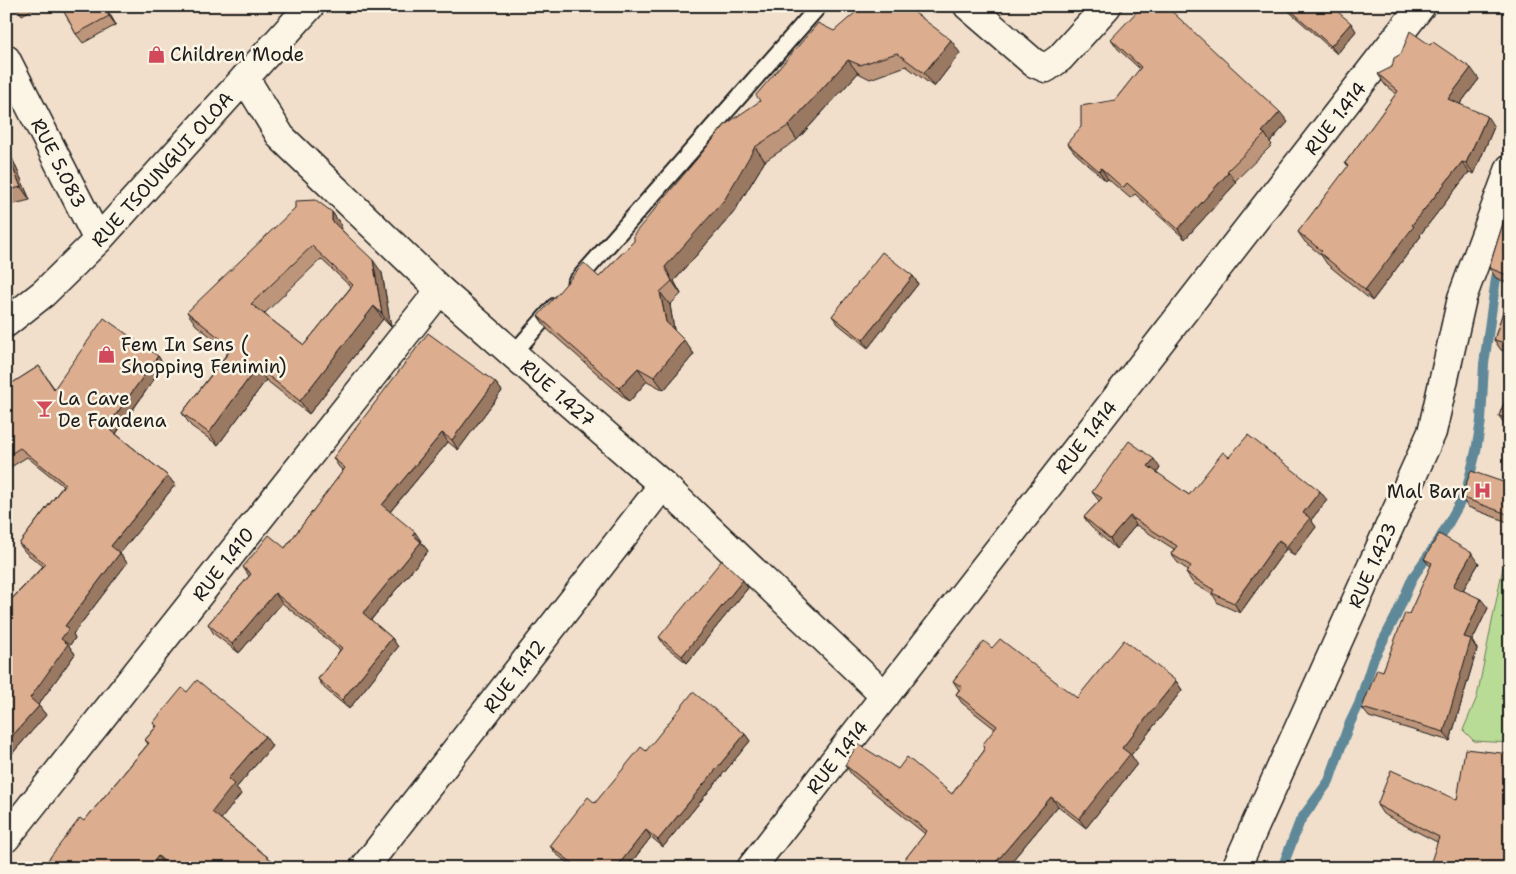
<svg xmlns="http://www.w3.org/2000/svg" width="1516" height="874" viewBox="0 0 1516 874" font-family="'Shantell Sans',sans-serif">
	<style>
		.green { fill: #b8db95; stroke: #6a7c58 }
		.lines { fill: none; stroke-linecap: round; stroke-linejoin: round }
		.stream { stroke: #5e8898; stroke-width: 10 }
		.lane-casing { stroke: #1c1c1c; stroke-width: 19 }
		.street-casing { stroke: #1c1c1c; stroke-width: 31 }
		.primary-casing { stroke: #1c1c1c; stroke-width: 31 }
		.lane { stroke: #fcf5e5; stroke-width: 15 }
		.street { stroke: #fcf5e5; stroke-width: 28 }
		.primary { stroke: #fcf5e5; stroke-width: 28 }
		.wall { fill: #bd957a; stroke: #1c1c1c; fill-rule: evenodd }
		.shaded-wall { fill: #9a7963; stroke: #1c1c1c }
		.building { fill: #dcad8e; stroke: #1c1c1c; fill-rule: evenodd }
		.labels { text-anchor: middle; stroke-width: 5; stroke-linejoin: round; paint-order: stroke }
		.poi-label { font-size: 19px; fill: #1c1c1c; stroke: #fcf5e5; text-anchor: start }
		.street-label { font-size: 19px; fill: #1c1c1c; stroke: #fcf5e5 }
	</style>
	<rect width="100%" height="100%" fill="#f2dfcb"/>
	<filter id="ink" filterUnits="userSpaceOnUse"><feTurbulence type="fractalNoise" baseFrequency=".02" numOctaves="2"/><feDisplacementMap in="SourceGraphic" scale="10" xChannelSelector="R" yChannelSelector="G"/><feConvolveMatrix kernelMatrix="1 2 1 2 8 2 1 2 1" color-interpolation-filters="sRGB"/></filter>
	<g filter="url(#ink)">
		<!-- green -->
		<path class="green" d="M 1503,567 L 1510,570 L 1510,743 L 1474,741 L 1463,730 L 1477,697 Z"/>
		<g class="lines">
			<!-- stream -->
			<path class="stream" d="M 1282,868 L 1300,821 L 1329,781 L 1348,727 L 1359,704 L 1373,660 L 1396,616 L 1413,577 L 1439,540 L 1466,492 L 1476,451 L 1481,421 L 1484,364 L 1498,264"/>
			<defs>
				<g id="lane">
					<path d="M 575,283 L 819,6"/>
					<path d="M 513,354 L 555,306"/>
				</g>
				<g id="street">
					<path d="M 968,6 L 1034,63 L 1046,68 L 1060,58 L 1107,6"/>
					<path d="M 6,59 L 98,240"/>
					<path d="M 245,78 L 281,137 L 440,290 L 663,485 L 885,696"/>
					<path d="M 6,838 L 440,290"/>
					<path d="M 364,868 L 663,485"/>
					<path d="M 751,868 L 1421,6"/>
					<path d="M 1236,868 L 1432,432 L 1462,298 L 1510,168"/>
				</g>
				<path id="primary" d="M 6,323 L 44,293 L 98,240 L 310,6"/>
			</defs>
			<!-- lane casing -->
			<use href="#lane" class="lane-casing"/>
			<!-- street casing -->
			<use href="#street" class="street-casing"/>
			<!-- primary casing -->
			<use href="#primary" class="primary-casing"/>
			<!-- lane -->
			<use href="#lane" class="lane"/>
			<!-- street -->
			<use href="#street" class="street"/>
			<!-- primary -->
			<use href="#primary" class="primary"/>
		</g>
		<!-- wall -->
		<g class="wall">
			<path d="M 16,6 L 38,6 L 22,15 Z"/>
			<path d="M 61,6 L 105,6 L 116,25 L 83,43 L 76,34 Z"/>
			<path d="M 1283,6 L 1331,6 L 1356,31 L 1337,54 Z"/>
			<path d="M 834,31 L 960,53 L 934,87 L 906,66 L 870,79 L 858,73 L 797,140 L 765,161 L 734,212 L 674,281 L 681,294 L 670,305 L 674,330 L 694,354 L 664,390 L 647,381 L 629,402 L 547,329 L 538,316 L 599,277 L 634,241 L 760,101 Z"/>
			<path d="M 1111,39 L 1288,122 L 1270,142 L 1272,145 L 1235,181 L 1236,183 L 1185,239 L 1135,194 L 1130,198 L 1108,179 L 1106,181 L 1075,153 L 1067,143 L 1115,100 L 1140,69 L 1118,49 Z"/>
			<path d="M 1378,74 L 1479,79 L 1460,104 L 1494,127 L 1474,174 L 1469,172 L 1420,235 L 1421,236 L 1372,301 L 1327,264 L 1321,255 L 1305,242 L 1298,232 L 1348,167 L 1345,163 L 1396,94 L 1385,85 Z"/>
			<path d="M 6,144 L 30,200 L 6,206 Z"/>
			<path d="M 1510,201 L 1510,284 L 1496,278 L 1489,268 Z"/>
			<path d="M 332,212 L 341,225 L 341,229 L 382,273 L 391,327 L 383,319 L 309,414 L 266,380 L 218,445 L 191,426 L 182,413 L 229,351 L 196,325 L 187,312 ZM 321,259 L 351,287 L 304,345 L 264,314 Z"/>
			<path d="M 913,276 L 918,284 L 868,348 L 838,324 L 832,316 Z"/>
			<path d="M 1510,290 L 1510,353 L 1501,350 L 1494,340 Z"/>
			<path d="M 158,356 L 164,365 L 116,434 L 168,476 L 175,485 L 120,553 L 127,563 L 73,634 L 75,638 L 69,646 L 75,654 L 38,705 L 46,715 L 10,756 L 6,753 L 6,605 L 43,566 L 26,553 L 19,544 L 63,486 L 27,457 L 6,470 L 6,387 L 39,366 L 54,388 Z"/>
			<path d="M 495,382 L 502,391 L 458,450 L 448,442 L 390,512 L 421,541 L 421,542 L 428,551 L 371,620 L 392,638 L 398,647 L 349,709 L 324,688 L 318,679 L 340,650 L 282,603 L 239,653 L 214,634 L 208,624 L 249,576 L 243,567 L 285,548 L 343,471 L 339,467 L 333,458 Z"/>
			<path d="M 1510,387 L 1510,427 L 1506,426 L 1499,416 Z"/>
			<path d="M 1229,457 L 1327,500 L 1311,520 L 1316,527 L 1294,556 L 1286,549 L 1240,613 L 1218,603 L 1213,595 L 1193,583 L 1186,573 L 1188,570 L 1178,563 L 1171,554 L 1174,549 L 1136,525 L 1116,549 L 1091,527 L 1084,517 L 1099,501 L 1092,492 L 1160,468 L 1157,473 L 1189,495 Z"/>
			<path d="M 1510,471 L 1510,523 L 1468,507 L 1461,497 L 1503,482 Z"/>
			<path d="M 1424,559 L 1479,563 L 1463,590 L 1488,608 L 1472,641 L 1477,649 L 1450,741 L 1369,717 L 1362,708 L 1383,671 L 1431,567 Z"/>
			<path d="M 748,588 L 687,663 L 664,645 L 659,637 Z"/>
			<path d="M 992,648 L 1077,698 L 1176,681 L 1182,690 L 1131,755 L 1137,764 L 1086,828 L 1058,806 L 1006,868 L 898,868 L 925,834 L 852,775 L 845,765 L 898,769 L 952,794 L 984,751 L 995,729 L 962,703 L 956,694 L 959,690 L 953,681 Z"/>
			<path d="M 187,692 L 272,746 L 236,788 L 241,794 L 221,819 L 281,868 L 166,868 L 165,866 L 164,868 L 53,868 L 48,860 L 84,821 L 148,744 L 145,740 L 156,727 L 153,723 Z"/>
			<path d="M 745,734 L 750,741 L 663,847 L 651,837 L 627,868 L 574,868 L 555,853 L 550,846 L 595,803 L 646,751 Z"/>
			<path d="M 1510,754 L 1437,842 L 1383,814 L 1377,805 L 1457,800 Z"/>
		</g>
		<!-- shaded-wall -->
		<g class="shaded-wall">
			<path d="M 104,6 L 105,6 L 116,25 L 109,16 Z"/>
			<path d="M 1351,23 L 1356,31 L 1337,54 L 1331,46 Z"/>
			<path d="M 951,40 L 960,53 L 934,87 L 924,73 Z"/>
			<path d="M 848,60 L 858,73 L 797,140 L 788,126 Z"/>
			<path d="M 1471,68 L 1479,79 L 1456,109 L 1448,99 Z"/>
			<path d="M 1280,112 L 1288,122 L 1270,142 L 1265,134 L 1262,132 Z"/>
			<path d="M 1487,116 L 1494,127 L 1474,174 L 1466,163 Z"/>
			<path d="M 6,144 L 30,200 L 21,187 L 6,152 Z"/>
			<path d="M 755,147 L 765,161 L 734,212 L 674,281 L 681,294 L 672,281 L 665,267 Z"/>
			<path d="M 1462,162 L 1469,172 L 1420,235 L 1421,236 L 1372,301 L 1365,290 L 1412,225 Z"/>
			<path d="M 1101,168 L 1108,179 L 1106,181 L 1099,171 Z"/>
			<path d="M 1229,172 L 1236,183 L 1185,239 L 1178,229 Z"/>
			<path d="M 332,212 L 341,225 L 341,234 L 332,221 Z"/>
			<path d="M 373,260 L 382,273 L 391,327 L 382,314 Z"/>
			<path d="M 913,276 L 918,284 L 868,348 L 863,340 Z"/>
			<path d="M 660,292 L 670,305 L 675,336 L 666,322 Z"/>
			<path d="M 374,306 L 383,319 L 309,414 L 300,401 Z"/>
			<path d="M 684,340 L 694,354 L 664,390 L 654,377 Z"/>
			<path d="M 158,356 L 164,365 L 114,436 L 107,427 Z"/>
			<path d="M 257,367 L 266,380 L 218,445 L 209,433 Z"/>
			<path d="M 638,368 L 647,381 L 629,402 L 619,388 Z"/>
			<path d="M 495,382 L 502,391 L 458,450 L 452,440 Z"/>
			<path d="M 442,433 L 448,442 L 388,514 L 382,505 Z"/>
			<path d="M 1154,459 L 1160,468 L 1155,476 L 1148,466 Z"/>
			<path d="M 168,476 L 175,485 L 118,556 L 111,546 Z"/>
			<path d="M 1320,491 L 1327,500 L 1311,520 L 1316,527 L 1294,556 L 1287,546 L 1303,513 Z"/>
			<path d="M 1130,516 L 1136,525 L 1116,549 L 1110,539 Z"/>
			<path d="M 415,532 L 421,541 L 419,544 L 413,535 Z"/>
			<path d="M 1279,540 L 1286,549 L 1240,613 L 1234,603 Z"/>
			<path d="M 421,542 L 428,551 L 369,622 L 363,613 Z"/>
			<path d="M 120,553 L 127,563 L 73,634 L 75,638 L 69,646 L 75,654 L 36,708 L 30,698 L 65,626 Z"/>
			<path d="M 1472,553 L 1479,563 L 1460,595 L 1453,586 Z"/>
			<path d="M 743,580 L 748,588 L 687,663 L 682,656 Z"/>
			<path d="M 275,593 L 282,603 L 239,653 L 232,644 Z"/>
			<path d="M 1481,599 L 1488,608 L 1472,641 L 1477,649 L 1450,741 L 1444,732 L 1464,637 Z"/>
			<path d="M 392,638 L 398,647 L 349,709 L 342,700 Z"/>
			<path d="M 1176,681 L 1182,690 L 1131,755 L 1137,764 L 1086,828 L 1079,819 L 1122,748 Z"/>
			<path d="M 39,706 L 46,715 L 10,756 L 6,751 L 6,743 Z"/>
			<path d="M 745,734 L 750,741 L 663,847 L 658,840 Z"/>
			<path d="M 265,736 L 272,746 L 236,788 L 241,794 L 219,822 L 212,812 L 228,779 Z"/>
			<path d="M 1051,797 L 1058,806 L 1006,868 L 991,868 Z"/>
			<path d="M 646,830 L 651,837 L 627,868 L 616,868 Z"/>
			<path d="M 1510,851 L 1510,868 L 1504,868 Z"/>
			<path d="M 158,856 L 165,866 L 164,868 L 149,868 Z"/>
			<path d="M 176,861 L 180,868 L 171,868 L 171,867 Z"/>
		</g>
		<!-- building -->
		<g class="building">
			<path d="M 61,6 L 104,6 L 109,16 L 76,34 Z"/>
			<path d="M 863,6 L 906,6 L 951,40 L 924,73 L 897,53 L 860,65 L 848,60 L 788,126 L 755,147 L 725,199 L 665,267 L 672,281 L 660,292 L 666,322 L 684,340 L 654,377 L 638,368 L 619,388 L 538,316 L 584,263 L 599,277 L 634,241 L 634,234 L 726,124 L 760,101 L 756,95 L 818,23 L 834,31 Z"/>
			<path d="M 1142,6 L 1166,6 L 1280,112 L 1262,132 L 1265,134 L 1227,171 L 1229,172 L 1178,229 L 1127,183 L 1123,188 L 1101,168 L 1099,171 L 1067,143 L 1081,127 L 1081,106 L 1115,100 L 1141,67 L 1111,39 Z"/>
			<path d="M 1286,6 L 1331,6 L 1351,23 L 1331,46 Z"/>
			<path d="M 1410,31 L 1430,45 L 1433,42 L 1471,68 L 1448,99 L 1487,116 L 1466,163 L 1462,162 L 1412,225 L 1414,226 L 1365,290 L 1320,253 L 1322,251 L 1298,232 L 1348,166 L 1345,163 L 1398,91 L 1378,74 L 1392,67 L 1394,58 L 1401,54 Z"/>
			<path d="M 6,152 L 21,187 L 6,191 Z"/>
			<path d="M 316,200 L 332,212 L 332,221 L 373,260 L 382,314 L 374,306 L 300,401 L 257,367 L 209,433 L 182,413 L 232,348 L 187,312 L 295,208 L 295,201 ZM 312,246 L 353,285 L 304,345 L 251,304 Z"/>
			<path d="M 1510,201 L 1510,276 L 1489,268 Z"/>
			<path d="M 882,252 L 913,276 L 863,340 L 832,316 Z"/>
			<path d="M 1510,290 L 1510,344 L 1494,340 Z"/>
			<path d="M 104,318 L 158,356 L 107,427 L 168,476 L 111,546 L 120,553 L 65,626 L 69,628 L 61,639 L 68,644 L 30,698 L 39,706 L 6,743 L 6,605 L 46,564 L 19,544 L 65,484 L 20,448 L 6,457 L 6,387 L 39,366 L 54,389 Z"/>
			<path d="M 428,333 L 495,382 L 452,440 L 442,433 L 382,505 L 415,532 L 413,535 L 421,542 L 363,613 L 392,638 L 342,700 L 318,679 L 342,648 L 275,593 L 232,644 L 208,624 L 251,574 L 243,567 L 269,535 L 285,548 L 345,468 L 333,458 Z"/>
			<path d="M 1510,387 L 1510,420 L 1499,416 Z"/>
			<path d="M 1248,435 L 1320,491 L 1303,513 L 1310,518 L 1287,546 L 1279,540 L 1234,603 L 1212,593 L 1214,590 L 1186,573 L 1191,566 L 1171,554 L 1177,546 L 1130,516 L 1110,539 L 1084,517 L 1102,498 L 1092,492 L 1129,441 L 1154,459 L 1148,466 L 1189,495 L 1223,452 L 1229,457 Z"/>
			<path d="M 1471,471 L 1503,482 L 1510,471 L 1510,515 L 1461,497 Z"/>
			<path d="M 1439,534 L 1472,553 L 1453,586 L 1481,599 L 1464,637 L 1471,639 L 1444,732 L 1362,708 L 1377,669 L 1383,671 L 1405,613 L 1409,614 L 1432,563 L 1424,559 Z"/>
			<path d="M 722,560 L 743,580 L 682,656 L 659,637 Z"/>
			<path d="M 1000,639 L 1077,698 L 1124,640 L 1176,681 L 1122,748 L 1130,754 L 1079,819 L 1051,797 L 991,868 L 898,868 L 927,831 L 845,765 L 858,744 L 898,769 L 907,757 L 952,794 L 984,751 L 983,744 L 997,726 L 956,694 L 962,687 L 953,681 L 984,641 L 992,648 Z"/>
			<path d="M 197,680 L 265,736 L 228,779 L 234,784 L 212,812 L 281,868 L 184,868 L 176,861 L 171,867 L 158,856 L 149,868 L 57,868 L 48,860 L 80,818 L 84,821 L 149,743 L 145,740 L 157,726 L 153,723 L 182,688 L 187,692 Z"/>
			<path d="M 693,692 L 745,734 L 658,840 L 646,830 L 616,868 L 579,868 L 550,846 L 588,797 L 595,803 L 641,747 L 646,751 Z"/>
			<path d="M 1465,749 L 1510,754 L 1510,851 L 1504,868 L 1429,868 L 1439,837 L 1377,805 L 1391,770 L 1457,800 Z"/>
		</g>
	</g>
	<!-- icons -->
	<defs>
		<symbol id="shop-bare" viewBox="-9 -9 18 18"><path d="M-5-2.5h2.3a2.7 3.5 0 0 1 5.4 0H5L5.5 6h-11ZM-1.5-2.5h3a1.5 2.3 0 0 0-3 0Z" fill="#d1495b" stroke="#fcf5e5" stroke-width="2.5" paint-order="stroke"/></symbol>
		<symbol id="bar-bare" viewBox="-9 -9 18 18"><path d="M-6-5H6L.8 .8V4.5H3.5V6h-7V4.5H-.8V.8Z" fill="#d1495b" stroke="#fcf5e5" stroke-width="2.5" paint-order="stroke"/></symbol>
		<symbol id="hospital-bare" viewBox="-9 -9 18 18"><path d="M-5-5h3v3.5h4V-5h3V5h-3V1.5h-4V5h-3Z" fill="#d1495b" stroke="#fcf5e5" stroke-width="2.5" paint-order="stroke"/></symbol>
	</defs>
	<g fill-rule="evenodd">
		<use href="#shop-bare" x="144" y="42" width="25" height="25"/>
		<use href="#shop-bare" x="94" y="342" width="25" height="25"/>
		<use href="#bar-bare" x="32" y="396" width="25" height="25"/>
		<use href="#hospital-bare" x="1470" y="478" width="25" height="25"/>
	</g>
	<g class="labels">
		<!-- poi labels -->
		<g class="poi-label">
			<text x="170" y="61">Children Mode</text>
			<text x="121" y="351">Fem In Sens (<tspan x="121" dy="22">Shopping Fenimin)</tspan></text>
			<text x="58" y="405">La Cave<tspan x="58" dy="22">De Fandena</tspan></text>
			<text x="1469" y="498" text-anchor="end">Mal Barr</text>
		</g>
		<!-- street labels -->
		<g class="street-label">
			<text transform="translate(1335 118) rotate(-52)" y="7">RUE 1.414</text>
			<text transform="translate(59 163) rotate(63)" y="7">RUE 5.083</text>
			<text transform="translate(162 169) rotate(-48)" y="7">RUE TSOUNGUI OLOA</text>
			<text transform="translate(558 393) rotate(41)" y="7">RUE 1.427</text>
			<text transform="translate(1086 437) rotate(-52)" y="7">RUE 1.414</text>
			<text transform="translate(223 564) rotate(-52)" y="7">RUE 1.410</text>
			<text transform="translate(1372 565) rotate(-66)" y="7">RUE 1.423</text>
			<text transform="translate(514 676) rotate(-52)" y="7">RUE 1.412</text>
			<text transform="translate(837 757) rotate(-52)" y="7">RUE 1.414</text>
		</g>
	</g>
	<!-- margin -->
	<rect width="1516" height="874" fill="none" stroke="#fcf5e5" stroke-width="25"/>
	<rect x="12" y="12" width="1491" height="849" fill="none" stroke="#1c1c1c" stroke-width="2" filter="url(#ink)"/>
</svg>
